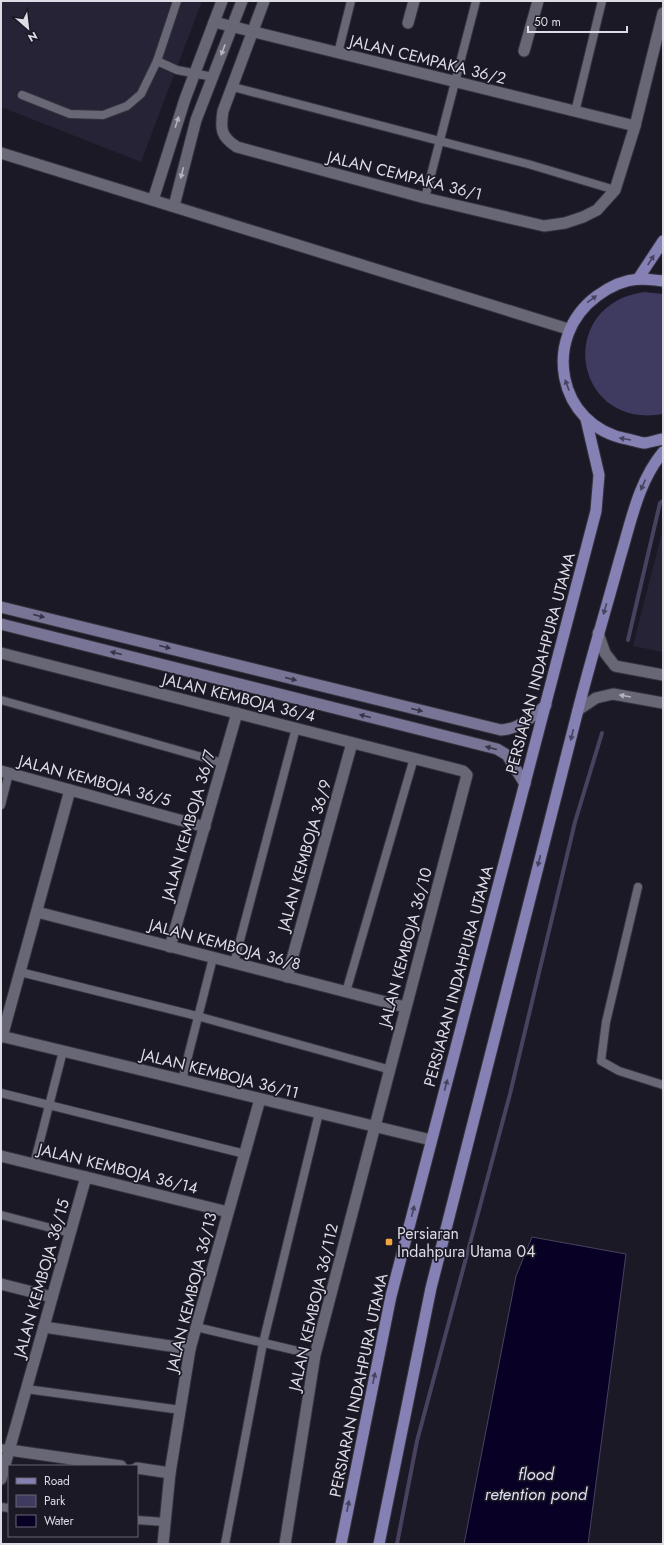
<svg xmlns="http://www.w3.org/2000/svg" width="664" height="1545" viewBox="0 0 664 1545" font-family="Jost,sans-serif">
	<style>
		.built { fill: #252335 }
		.green { fill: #3f3a60 }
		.water { fill: #090025; stroke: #49425f }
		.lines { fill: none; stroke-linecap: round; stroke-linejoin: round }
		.stream { stroke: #49425f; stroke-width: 4 }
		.service-casing { stroke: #35343d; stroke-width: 10 }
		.minor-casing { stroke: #35343d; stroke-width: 13 }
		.tertiary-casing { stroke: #35343d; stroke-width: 13 }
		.secondary-casing { stroke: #35343d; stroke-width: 13 }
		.primary-casing { stroke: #35343d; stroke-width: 13 }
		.service { stroke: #686776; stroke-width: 8 }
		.minor { stroke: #686776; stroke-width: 11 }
		.tertiary { stroke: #686776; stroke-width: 11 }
		.secondary { stroke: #777495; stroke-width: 11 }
		.primary { stroke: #8681b4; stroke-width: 11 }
		.oneway { fill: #b4b3be }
		.oneway2 { fill: #46435f }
		.oneway3 { fill: #373447 }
		.poi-dot { fill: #f2a541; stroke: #1b1926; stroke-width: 1.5 }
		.labels { text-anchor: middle; stroke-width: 3.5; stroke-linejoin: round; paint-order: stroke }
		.street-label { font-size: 16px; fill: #dddce5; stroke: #1b1926 }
		.poi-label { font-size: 16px; fill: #dddce5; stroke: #1b1926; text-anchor: start }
		.water-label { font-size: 17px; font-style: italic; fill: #dfdef2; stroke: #1b1926 }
	</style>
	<rect width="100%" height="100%" fill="#1b1926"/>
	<!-- built -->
	<g class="built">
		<path d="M 1,1 L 202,1 L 141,162 L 1,107 Z"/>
		<path d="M 663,528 L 663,652 L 633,646 Z"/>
	</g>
	<!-- green -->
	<path class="green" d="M 644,292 L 663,294 L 663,414 C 573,430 554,305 644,292 Z"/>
	<!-- water -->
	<path class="water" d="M 532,1237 L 626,1254 L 588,1544 L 464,1544 L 516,1276 Z"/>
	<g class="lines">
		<!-- stream -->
		<g class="stream">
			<path d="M 628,640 L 660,503 L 663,501"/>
			<path d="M 397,1544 L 417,1441 L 510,1094 L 575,822 L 602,733"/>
		</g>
		<defs>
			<g id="service">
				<path d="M 177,1 L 157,61 L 177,70 L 213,77"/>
				<path d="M 338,53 L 351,1"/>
				<path d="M 233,87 L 528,164 L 615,190"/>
				<path d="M 22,95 L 70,114 L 103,115 L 127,106 L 141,94 L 157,61"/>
				<path d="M 575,112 L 602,1"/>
				<path d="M 425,198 L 476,1"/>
				<path d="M 1,700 L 223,763"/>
				<path d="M 1,805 L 9,773"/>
				<path d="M 638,887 L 606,1022 L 601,1061 L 619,1071 L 663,1085"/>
				<path d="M 234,963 L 296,728"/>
				<path d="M 20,972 L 197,1016 L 391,1070"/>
				<path d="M 346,992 L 414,758"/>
				<path d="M 182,1080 L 213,958"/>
				<path d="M 1,1093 L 245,1154"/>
				<path d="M 34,1164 L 63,1051"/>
				<path d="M 1,1215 L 70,1233"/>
				<path d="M 196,1327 L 315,1355"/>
				<path d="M 26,1389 L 181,1410"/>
				<path d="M 1,1448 L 9,1450"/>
				<path d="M 1,1507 L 9,1508"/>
				<path d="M 137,1520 L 165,1522"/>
				<path d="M 225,1544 L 263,1343 L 319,1113"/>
			</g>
			<g id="minor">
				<path d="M 264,1 L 223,111 C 220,129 221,137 237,147 L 425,198 L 544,226 L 565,223 L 583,217 L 597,210 L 615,190 L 635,126 L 663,13"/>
				<path d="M 214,22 L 635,126"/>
				<path d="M 408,23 L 414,1"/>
				<path d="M 524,51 L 538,1"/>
				<path d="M 598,633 L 605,653 L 615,666 L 663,675"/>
				<path d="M 1,653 L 463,771 L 467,775 L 315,1355 L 285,1544"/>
				<path d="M 578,710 L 596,698 L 613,694 L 663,703"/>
				<path d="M 1,771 L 205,827"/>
				<path d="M 37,912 L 405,1007"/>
				<path d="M 170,947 L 237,713"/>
				<path d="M 287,977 L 352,743"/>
				<path d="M 1,1036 L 431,1140"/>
				<path d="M 2,1037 L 70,790"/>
				<path d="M 1,1156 L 228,1212"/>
				<path d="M 1,1284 L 52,1297"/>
				<path d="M 44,1327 L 190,1349"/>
				<path d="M 9,1450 L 121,1466"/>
				<path d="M 137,1468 L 170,1473"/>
				<path d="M 1,1479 L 86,1177"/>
				<path d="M 163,1544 L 170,1473 L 190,1349 L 260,1099"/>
			</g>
			<g id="tertiary">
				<path d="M 1,153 L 568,329"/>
				<path d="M 153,200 L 185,99 L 222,1"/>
				<path d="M 174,206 L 196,120 L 242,1"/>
			</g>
			<g id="secondary">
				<path d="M 1,607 L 501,730 C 520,729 531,717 546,705"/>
				<path d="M 1,624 L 497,749 L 507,755 L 525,784"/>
			</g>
			<g id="primary">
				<path d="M 638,279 L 663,241"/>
				<path d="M 663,281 C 655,280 647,279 639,279 C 624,280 609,287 597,296 C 541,337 557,426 627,439 C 633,440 640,443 645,443 C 651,442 657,440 663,439"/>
				<path d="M 341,1544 L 391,1296 L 596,511 L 599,475 L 586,419"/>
				<path d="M 379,1544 L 431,1288 L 578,710 C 591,659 606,609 620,558 C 631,522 638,482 663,452"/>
			</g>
		</defs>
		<!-- service casing -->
		<use href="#service" class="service-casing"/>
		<!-- minor casing -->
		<use href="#minor" class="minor-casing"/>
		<!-- tertiary casing -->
		<use href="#tertiary" class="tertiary-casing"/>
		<!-- secondary casing -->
		<use href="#secondary" class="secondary-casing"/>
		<!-- primary casing -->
		<use href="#primary" class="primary-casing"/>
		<!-- service -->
		<use href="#service" class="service"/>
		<!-- minor -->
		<use href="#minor" class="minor"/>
		<!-- tertiary -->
		<use href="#tertiary" class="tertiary"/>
		<!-- secondary -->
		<use href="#secondary" class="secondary"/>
		<!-- primary -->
		<use href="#primary" class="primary"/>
	</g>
	<!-- one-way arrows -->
	<defs><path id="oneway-solid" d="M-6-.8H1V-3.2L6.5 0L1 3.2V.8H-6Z"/></defs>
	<g class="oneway">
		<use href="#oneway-solid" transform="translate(223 50) rotate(111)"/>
		<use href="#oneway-solid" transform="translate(177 122) rotate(-72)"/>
		<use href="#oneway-solid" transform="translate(182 173) rotate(104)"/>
		<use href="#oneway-solid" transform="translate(625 696) rotate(-170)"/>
	</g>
	<g class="oneway2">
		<use href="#oneway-solid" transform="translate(651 260) rotate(-57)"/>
		<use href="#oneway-solid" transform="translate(592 299) rotate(-36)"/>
		<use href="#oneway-solid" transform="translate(567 385) rotate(-110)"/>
		<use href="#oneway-solid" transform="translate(625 439) rotate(-170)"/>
		<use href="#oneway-solid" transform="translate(643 485) rotate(114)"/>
		<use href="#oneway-solid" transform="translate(605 609) rotate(106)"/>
		<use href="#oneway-solid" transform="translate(572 735) rotate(104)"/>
		<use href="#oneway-solid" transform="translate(539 861) rotate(104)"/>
		<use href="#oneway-solid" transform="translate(446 1085) rotate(-75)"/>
		<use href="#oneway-solid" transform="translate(413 1211) rotate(-76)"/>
		<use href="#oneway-solid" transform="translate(374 1378) rotate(-78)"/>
		<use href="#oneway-solid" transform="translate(348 1506) rotate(-79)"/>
	</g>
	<g class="oneway3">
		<use href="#oneway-solid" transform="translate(39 616) rotate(14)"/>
		<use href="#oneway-solid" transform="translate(165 647) rotate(14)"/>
		<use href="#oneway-solid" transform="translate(116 653) rotate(-166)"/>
		<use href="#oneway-solid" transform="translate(291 679) rotate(14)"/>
		<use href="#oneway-solid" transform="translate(417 710) rotate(14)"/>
		<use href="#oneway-solid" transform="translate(365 716) rotate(-166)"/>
		<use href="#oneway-solid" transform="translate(491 748) rotate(-165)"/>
	</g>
	<!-- markers -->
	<rect class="poi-dot" x="385" y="1238" width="8" height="8" rx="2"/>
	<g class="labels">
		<!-- street labels -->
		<g class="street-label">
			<text transform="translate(428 59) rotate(14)" y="6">JALAN CEMPAKA 36/2</text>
			<text transform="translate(405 175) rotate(14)" y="6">JALAN CEMPAKA 36/1</text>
			<text transform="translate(540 663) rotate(-75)" y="6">PERSIARAN INDAHPURA UTAMA</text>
			<text transform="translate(239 697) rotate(14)" y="6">JALAN KEMBOJA 36/4</text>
			<text transform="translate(95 780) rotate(15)" y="6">JALAN KEMBOJA 36/5</text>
			<text transform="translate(188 825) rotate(-74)" y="6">JALAN KEMBOJA 36/7</text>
			<text transform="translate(304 855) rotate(-74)" y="6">JALAN KEMBOJA 36/9</text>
			<text transform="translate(225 944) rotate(15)" y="6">JALAN KEMBOJA 36/8</text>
			<text transform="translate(405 947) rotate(-75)" y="6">JALAN KEMBOJA 36/10</text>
			<text transform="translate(458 976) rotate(-75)" y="6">PERSIARAN INDAHPURA UTAMA</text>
			<text transform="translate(220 1073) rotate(14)" y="6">JALAN KEMBOJA 36/11</text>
			<text transform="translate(118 1168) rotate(14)" y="6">JALAN KEMBOJA 36/14</text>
			<text transform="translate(41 1278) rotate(-74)" y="6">JALAN KEMBOJA 36/15</text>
			<text transform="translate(191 1292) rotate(-76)" y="6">JALAN KEMBOJA 36/13</text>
			<text transform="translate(313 1307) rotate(-77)" y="6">JALAN KEMBOJA 36/112</text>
			<text transform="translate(358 1385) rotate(-78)" y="6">PERSIARAN INDAHPURA UTAMA</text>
		</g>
		<!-- poi labels -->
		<g class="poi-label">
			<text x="397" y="1239">Persiaran<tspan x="397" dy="18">Indahpura Utama 04</tspan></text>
		</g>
		<!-- water labels -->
		<g class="water-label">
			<text x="536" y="1480">flood<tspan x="536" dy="20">retention pond</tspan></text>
		</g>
	</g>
	<!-- border -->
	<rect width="664" height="1545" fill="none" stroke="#dddce5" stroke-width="4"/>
	<!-- legend -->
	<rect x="8" y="1465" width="130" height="72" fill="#1b1926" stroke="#696772"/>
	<rect x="16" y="1478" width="20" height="6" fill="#8681b4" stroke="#696772"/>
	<text x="44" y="1485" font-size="12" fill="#dddce5">Road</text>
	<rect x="16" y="1495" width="20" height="12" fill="#3f3a60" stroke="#696772"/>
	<text x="44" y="1505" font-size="12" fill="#dddce5">Park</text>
	<rect x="16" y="1515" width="20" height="12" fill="#090025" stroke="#696772"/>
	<text x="44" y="1525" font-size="12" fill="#dddce5">Water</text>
	<!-- north arrow -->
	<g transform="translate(28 28) rotate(152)" stroke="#1b1926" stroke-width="3" paint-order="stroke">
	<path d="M0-3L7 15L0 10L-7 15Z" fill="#dddce5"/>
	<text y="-6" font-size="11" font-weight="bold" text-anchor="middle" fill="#dddce5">N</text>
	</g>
	<!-- scale -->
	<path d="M528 26v6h99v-6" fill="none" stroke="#dddce5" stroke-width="2"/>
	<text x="534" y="26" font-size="12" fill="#dddce5" stroke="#1b1926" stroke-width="3" paint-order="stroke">50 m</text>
</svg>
